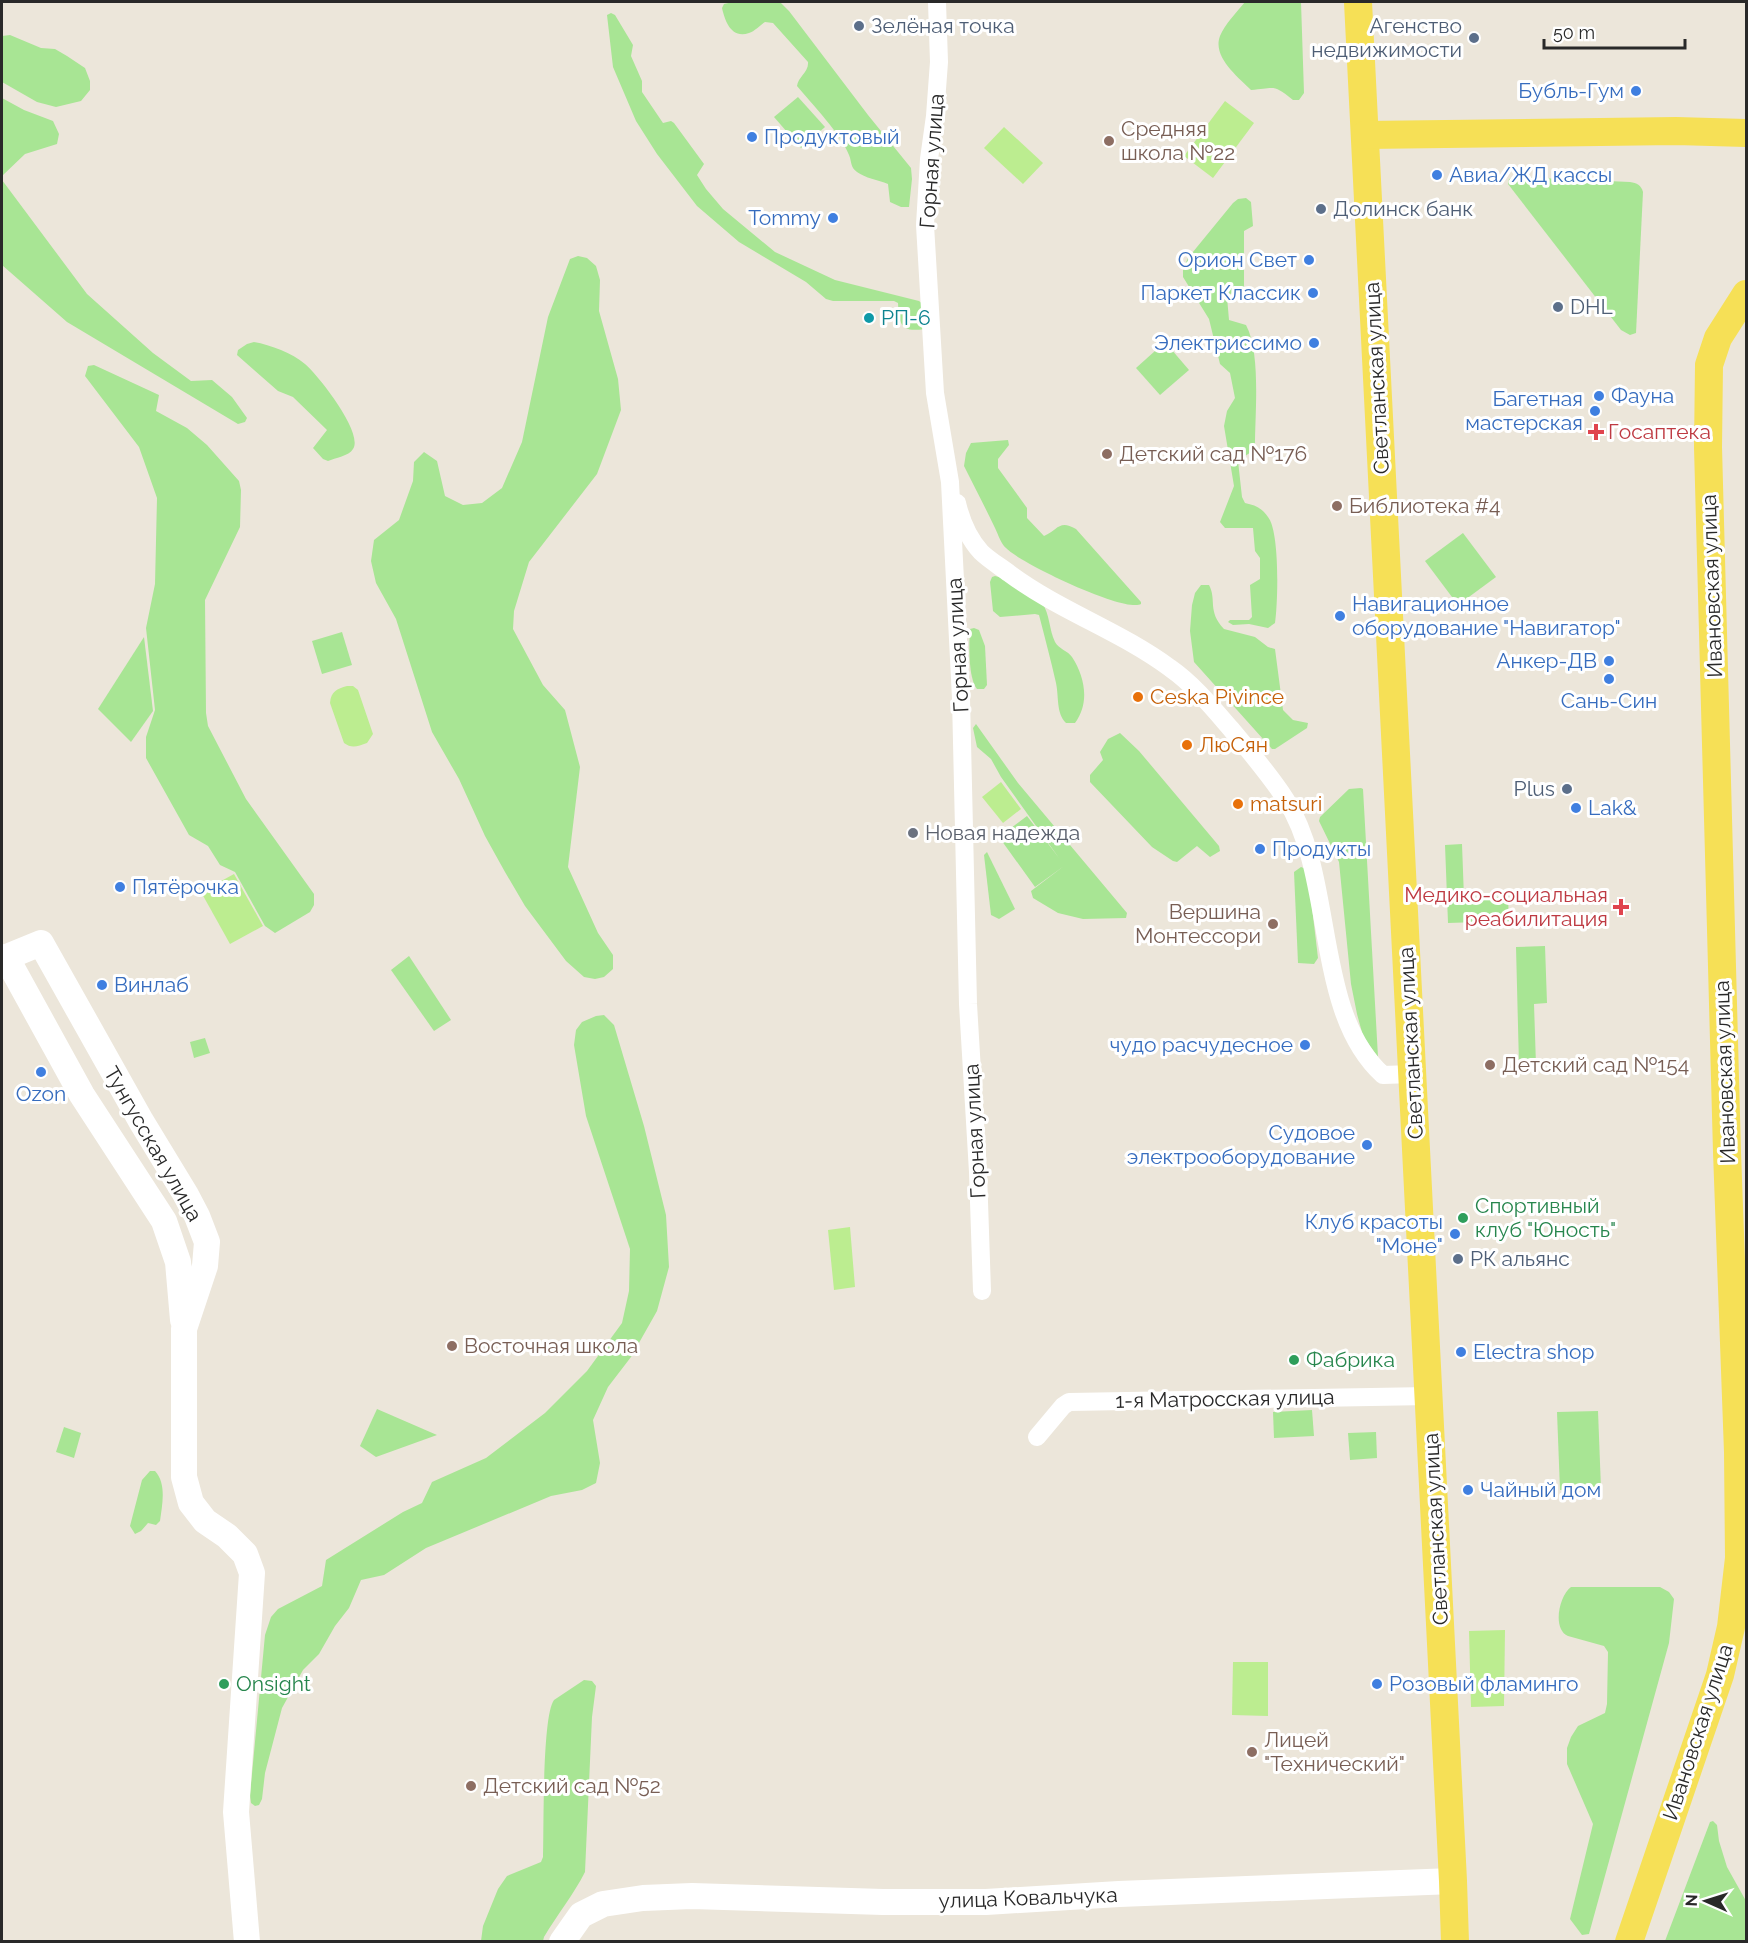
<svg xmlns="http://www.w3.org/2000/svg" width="1748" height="1943" viewBox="0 0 1748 1943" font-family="Raleway,sans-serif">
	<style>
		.green { fill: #a8e594 }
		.pitch { fill: #bced90 }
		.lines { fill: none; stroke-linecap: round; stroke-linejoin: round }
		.minor { stroke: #fff; stroke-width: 18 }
		.secondary { stroke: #fff; stroke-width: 26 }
		.primary { stroke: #f6e056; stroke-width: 28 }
		.service-dot { fill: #5c6f8a; stroke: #fff; stroke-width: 2 }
		.shop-dot { fill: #3f7fe0; stroke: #fff; stroke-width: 2 }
		.education-dot { fill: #8d6e63; stroke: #fff; stroke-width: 2 }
		.culture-dot { fill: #0f9aa8; stroke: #fff; stroke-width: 2 }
		.health-dot { fill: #e0444e; stroke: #fff; stroke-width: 2 }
		.food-dot { fill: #e8710a; stroke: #fff; stroke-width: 2 }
		.worship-dot { fill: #6b7280; stroke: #fff; stroke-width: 2 }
		.leisure-dot { fill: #2e9e5b; stroke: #fff; stroke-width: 2 }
		.labels { text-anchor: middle; stroke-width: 6; stroke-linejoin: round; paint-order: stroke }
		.service-label { font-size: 21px; fill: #4e5e75; stroke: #fff; text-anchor: start }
		.shop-label { font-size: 21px; fill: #366cbe; stroke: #fff; text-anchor: start }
		.education-label { font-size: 21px; fill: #785e54; stroke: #fff; text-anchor: start }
		.street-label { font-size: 21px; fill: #292929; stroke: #fff }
		.culture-label { font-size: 21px; fill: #0d838f; stroke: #fff; text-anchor: start }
		.health-label { font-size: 21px; fill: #be3a42; stroke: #fff; text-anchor: start }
		.food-label { font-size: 21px; fill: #c56008; stroke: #fff; text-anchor: start }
		.worship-label { font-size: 21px; fill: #5b616d; stroke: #fff; text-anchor: start }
		.leisure-label { font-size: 21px; fill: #27864d; stroke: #fff; text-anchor: start }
	</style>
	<rect width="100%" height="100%" fill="#ece6da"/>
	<!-- green -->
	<g class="green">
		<path d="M 733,2 L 780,2 L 789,11 L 868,115 L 911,168 L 912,179 L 909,207 L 901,207 L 890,202 L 888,184 C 878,180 865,178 857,172 C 850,167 852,162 849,155 C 841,134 812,104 797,86 C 798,77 809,72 808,62 L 773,23 L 765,22 C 760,25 755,31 749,33 C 731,39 725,21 722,8 L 724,4 Z"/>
		<path d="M 1245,2 L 1301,2 L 1304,93 L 1299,100 L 1293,100 C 1273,84 1276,88 1251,90 C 1238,77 1212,57 1220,36 C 1225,24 1237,12 1245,2 Z"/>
		<path d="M 611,13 L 615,15 L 633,45 L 631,56 L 642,81 L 642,92 L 663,123 L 671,121 L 674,123 L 704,164 L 697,175 L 706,189 L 723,209 L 775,252 L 835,280 L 919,301 L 924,305 L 924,329 C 900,333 899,323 898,303 L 894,301 L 833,301 L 826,299 L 806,282 L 739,242 L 697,206 L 657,154 L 636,121 L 613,67 L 607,15 Z"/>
		<path d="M 10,35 L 41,48 L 55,49 L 67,56 L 85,68 L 90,81 L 90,90 L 81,101 L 56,107 L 37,102 L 2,82 L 2,36 Z"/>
		<path d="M 798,97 L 825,127 L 801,148 L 774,117 Z"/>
		<path d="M 2,98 L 24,110 L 53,121 L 59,134 L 57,144 L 25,154 L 2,176 Z"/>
		<path d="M 1516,177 L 1630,182 C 1637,183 1641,185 1643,192 L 1636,333 L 1630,335 L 1621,330 L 1508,184 L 1509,179 Z"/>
		<path d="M 2,180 L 87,294 L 153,353 L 191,381 L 212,380 L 232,397 L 247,418 L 245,422 L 238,424 L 67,322 L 2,265 Z"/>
		<path d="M 1246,198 L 1251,202 L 1253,226 L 1244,231 L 1244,291 L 1243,293 L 1228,294 L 1227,297 L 1229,320 L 1246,325 C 1261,353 1255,413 1255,445 L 1251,452 L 1238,461 L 1242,497 L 1245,503 C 1255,505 1262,508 1268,517 C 1280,532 1278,603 1275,623 L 1268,628 L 1249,624 L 1233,625 L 1228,622 L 1230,620 L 1249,620 L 1252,617 L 1250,585 L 1260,579 L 1260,558 L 1255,551 L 1253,528 L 1225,528 L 1220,522 L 1234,486 L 1224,426 L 1227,411 L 1235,398 L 1230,373 L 1220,364 L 1209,319 L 1183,277 L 1183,269 L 1188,258 L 1233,203 L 1238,199 Z"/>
		<path d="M 578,256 L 587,258 L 596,266 L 600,280 L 599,311 L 618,379 L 621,410 L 597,474 L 529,562 L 514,611 L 513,629 L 543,685 L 565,710 L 580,767 L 568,867 L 598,933 L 613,955 L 613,969 L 604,977 L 595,979 L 584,977 L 566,961 L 525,906 L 505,872 L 485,836 L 459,779 L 432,732 L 396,619 L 376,583 L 371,561 L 374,540 L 399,520 L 413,481 L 414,462 L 424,452 L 437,461 L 445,496 L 463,505 L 482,503 L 502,488 L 522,442 L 548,317 L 570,259 Z"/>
		<path d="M 254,342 C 271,345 292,353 305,364 C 318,375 364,433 353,449 C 349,456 335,458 328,461 L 323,459 L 313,448 L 327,430 L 293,397 L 278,391 L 237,355 L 238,350 L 247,344 Z"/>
		<path d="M 1165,342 L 1189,370 L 1160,395 L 1136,368 Z"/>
		<path d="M 94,365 L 159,395 L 156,411 L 187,428 L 207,445 L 239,481 L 241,490 L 240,527 L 205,600 L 206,713 L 208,726 L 246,799 L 314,894 L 314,905 L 310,912 L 275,933 L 265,926 L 235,872 L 220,865 L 208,846 L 189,835 L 146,758 L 146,737 L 155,710 L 146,628 L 155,584 L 157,498 L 139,447 L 85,376 L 88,366 Z"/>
		<path d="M 1008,440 L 1009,445 L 998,459 L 998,468 L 1027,508 L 1027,518 L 1044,536 C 1058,530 1059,519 1076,529 L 1141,602 L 1141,604 C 1125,613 1020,563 1006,548 C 1001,544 998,534 995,528 C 985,507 974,486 964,466 L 966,453 L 971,443 Z"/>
		<path d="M 1463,533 L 1496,577 L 1458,605 L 1425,561 Z"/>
		<path d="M 995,576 L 1003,578 C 1013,584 1035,594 1042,603 C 1050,614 1049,630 1055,642 C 1059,649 1068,651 1072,657 C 1085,677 1090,703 1075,723 L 1066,723 C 1056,713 1059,697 1056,683 C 1051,661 1045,638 1039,615 L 1035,614 L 1000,617 L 993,611 L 990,582 L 992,577 Z"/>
		<path d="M 1201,585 L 1209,585 C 1217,600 1207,611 1224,629 L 1255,637 L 1268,647 L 1275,649 L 1283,710 L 1293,720 L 1308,723 L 1307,728 L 1275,749 L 1272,749 L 1194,662 L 1190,631 L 1192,605 L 1195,593 Z"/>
		<path d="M 974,628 L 979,630 L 985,646 L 987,685 L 984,689 L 977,689 C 968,678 969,644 970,629 Z"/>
		<path d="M 342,632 L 352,665 L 322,674 L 312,641 Z"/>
		<path d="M 144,637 L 153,711 L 131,742 L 98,709 Z"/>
		<path d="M 976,724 L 1018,783 L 1127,913 L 1126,918 L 1083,919 L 1058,913 L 1033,898 L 1031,891 L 1064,866 L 1035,887 L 999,837 L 1027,816 L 1059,858 L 1001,777 L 991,759 L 977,747 L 973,728 Z"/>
		<path d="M 1120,733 L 1139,751 L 1219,846 L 1220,851 L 1210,857 L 1197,846 L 1177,862 L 1173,861 L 1152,847 L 1090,782 L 1090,775 L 1103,760 L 1100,752 L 1108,739 Z"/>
		<path d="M 1361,788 L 1363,789 L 1378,1057 L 1363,1036 L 1357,1014 L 1351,984 L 1339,862 L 1319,821 L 1320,817 L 1349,789 Z"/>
		<path d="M 1462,844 L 1464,898 L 1508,897 L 1509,921 L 1448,923 L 1445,845 Z"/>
		<path d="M 987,852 L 1015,909 L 999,919 L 991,915 L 984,855 Z"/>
		<path d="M 1301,867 L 1306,869 L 1308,874 L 1318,958 L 1314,964 L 1298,963 L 1294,872 Z"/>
		<path d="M 1545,946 L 1547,1003 L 1534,1004 L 1536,1065 L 1519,1065 L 1516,947 Z"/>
		<path d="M 409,956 L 451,1020 L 434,1031 L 391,970 Z"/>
		<path d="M 604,1015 L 614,1025 L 644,1126 L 666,1215 L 669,1267 L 657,1311 L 631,1357 L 608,1387 L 593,1420 L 600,1463 L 596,1483 L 582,1490 L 551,1496 L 426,1548 L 384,1575 L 361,1580 L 349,1608 L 335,1626 L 319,1654 L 303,1670 L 282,1708 L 265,1773 L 262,1799 L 259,1805 L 255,1806 L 251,1803 L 250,1795 L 265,1635 L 271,1617 L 278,1609 L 322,1586 L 326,1560 L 403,1512 L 422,1503 L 432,1482 L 486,1458 L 545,1413 L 587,1371 L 622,1323 L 629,1291 L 630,1249 L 586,1116 L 574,1045 L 576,1030 L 582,1022 L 596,1016 Z"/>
		<path d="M 205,1038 L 210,1053 L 194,1058 L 190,1042 Z"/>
		<path d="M 377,1409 L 437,1435 L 376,1457 L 360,1446 Z"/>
		<path d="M 1312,1410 L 1314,1436 L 1274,1438 L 1273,1412 Z"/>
		<path d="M 1598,1411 L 1601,1489 L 1560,1490 L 1557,1412 Z"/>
		<path d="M 64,1427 L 81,1433 L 74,1458 L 56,1452 Z"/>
		<path d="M 1376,1432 L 1377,1458 L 1350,1460 L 1348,1433 Z"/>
		<path d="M 150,1471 L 155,1471 C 167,1484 162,1505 160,1521 L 156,1525 L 148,1523 L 141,1531 L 135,1534 L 130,1526 L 142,1480 Z"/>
		<path d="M 1571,1587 L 1660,1587 L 1669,1592 L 1674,1599 L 1669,1643 L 1589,1934 L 1582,1935 L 1570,1919 L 1593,1824 L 1567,1764 L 1567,1748 L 1571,1737 L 1578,1726 L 1605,1713 L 1607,1704 L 1608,1652 L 1604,1646 L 1568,1636 C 1552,1629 1559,1596 1571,1587 Z"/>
		<path d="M 584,1680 L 592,1681 L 596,1686 L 592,1717 L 585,1872 C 574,1894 557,1915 544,1937 L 543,1941 L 481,1941 L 483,1926 L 498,1889 L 507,1876 L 541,1862 L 543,1857 C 544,1830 542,1716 554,1700 Z"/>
		<path d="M 1713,1821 L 1717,1825 L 1719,1841 L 1727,1867 L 1746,1901 L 1746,1941 L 1665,1941 L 1710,1822 Z"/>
	</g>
	<!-- pitch -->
	<g class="pitch">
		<path d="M 1225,101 L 1254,123 L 1213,178 L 1184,156 Z"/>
		<path d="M 1004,127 L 1043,163 L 1023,184 L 984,148 Z"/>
		<path d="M 347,686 L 353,686 L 358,690 L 373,734 L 367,743 C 358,746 352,749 344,743 L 330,703 C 331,691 337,689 347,686 Z"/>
		<path d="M 1001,782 L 1021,809 L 1003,823 L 982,797 Z"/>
		<path d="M 234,874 L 263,926 L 230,944 L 201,892 Z"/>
		<path d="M 850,1227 L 855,1287 L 834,1290 L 828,1230 Z"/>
		<path d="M 1505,1630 L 1504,1706 L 1471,1707 L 1469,1631 Z"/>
		<path d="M 1233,1662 L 1268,1662 L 1268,1716 L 1232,1715 Z"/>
	</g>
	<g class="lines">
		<!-- minor -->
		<g class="minor">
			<path d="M 937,2 L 939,62 L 935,116 L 929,159 L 925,225 L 935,393 L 950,482 L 961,698 L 968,1004 L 978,1172 L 982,1291"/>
			<path d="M 957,503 C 961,520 969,539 981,552 C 989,560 1001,567 1010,574 C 1060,611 1120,631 1170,668 C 1193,684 1212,707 1231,729 C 1250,752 1270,775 1286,800 C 1336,878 1313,1012 1383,1075 L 1412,1074"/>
			<path d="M 1037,1437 L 1063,1406 L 1069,1402 L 1429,1396"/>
		</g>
		<!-- secondary -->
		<g class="secondary">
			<path d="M 6,957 L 82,1095 L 164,1221 L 178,1262 L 183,1320"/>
			<path d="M 2,959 L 41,943 L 141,1121 L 186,1195 L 197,1216 L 207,1242 L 205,1266 L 184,1329 L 184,1477 L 191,1503 L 205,1521 L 227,1536 L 245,1554 L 252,1573 L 236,1812 L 247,1942"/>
			<path d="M 562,1942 L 581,1915 L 603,1904 L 643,1898 L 692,1896 L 883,1902 L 986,1902 L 1119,1894 L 1453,1881"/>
		</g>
		<!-- primary -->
		<g class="primary">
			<path d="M 1358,2 L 1453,1881 L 1455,1942"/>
			<path d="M 1365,135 L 1676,131 L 1746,133"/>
			<path d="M 1629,1942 L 1720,1675 L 1731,1627 L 1739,1558 L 1738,1452 L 1727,1152 L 1708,447 L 1709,365 L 1718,338 L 1746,294"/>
		</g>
	</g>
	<!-- markers -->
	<g class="service-dot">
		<circle cx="859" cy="26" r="6"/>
		<circle cx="1474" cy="38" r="6"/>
		<circle cx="1321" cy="209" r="6"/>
		<circle cx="1558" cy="307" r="6"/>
		<circle cx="1567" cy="789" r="6"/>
		<circle cx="1458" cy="1259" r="6"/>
	</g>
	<g class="shop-dot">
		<circle cx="1636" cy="91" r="6"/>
		<circle cx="752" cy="137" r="6"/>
		<circle cx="1437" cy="175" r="6"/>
		<circle cx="833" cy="218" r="6"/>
		<circle cx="1309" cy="260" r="6"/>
		<circle cx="1313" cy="293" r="6"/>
		<circle cx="1314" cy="343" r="6"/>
		<circle cx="1599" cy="396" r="6"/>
		<circle cx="1595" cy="411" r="6"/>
		<circle cx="1340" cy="616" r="6"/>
		<circle cx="1609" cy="661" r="6"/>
		<circle cx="1609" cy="679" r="6"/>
		<circle cx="1576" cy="808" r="6"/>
		<circle cx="1260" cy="849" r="6"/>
		<circle cx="120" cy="887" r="6"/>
		<circle cx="102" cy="985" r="6"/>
		<circle cx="1305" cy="1045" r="6"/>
		<circle cx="41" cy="1072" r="6"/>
		<circle cx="1367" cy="1145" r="6"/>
		<circle cx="1455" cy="1234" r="6"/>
		<circle cx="1461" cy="1352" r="6"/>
		<circle cx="1468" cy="1490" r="6"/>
		<circle cx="1377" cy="1684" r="6"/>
	</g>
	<g class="education-dot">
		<circle cx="1109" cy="141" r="6"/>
		<circle cx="1107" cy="454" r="6"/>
		<circle cx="1337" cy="506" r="6"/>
		<circle cx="1273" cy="924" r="6"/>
		<circle cx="1490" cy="1065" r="6"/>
		<circle cx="452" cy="1346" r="6"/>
		<circle cx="1252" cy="1752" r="6"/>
		<circle cx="471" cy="1786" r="6"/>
	</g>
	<circle class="culture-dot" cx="869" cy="318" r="6"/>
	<g class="health-dot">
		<path d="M1593 423h6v6h6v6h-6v6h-6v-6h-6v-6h6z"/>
		<path d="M1618 898h6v6h6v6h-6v6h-6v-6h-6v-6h6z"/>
	</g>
	<g class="food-dot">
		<circle cx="1138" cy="697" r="6"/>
		<circle cx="1187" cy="745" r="6"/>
		<circle cx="1238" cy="804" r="6"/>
	</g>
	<circle class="worship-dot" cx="913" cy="833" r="6"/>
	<g class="leisure-dot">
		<circle cx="1463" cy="1218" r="6"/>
		<circle cx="1294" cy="1360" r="6"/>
		<circle cx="224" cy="1684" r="6"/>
	</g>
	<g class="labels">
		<!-- service labels -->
		<g class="service-label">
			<text x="871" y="33">Зелёная точка</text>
			<text x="1462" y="33" text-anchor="end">Агенство<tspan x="1462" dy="24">недвижимости</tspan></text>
			<text x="1333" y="216">Долинск банк</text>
			<text x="1570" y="314">DHL</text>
			<text x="1555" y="796" text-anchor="end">Plus</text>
			<text x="1470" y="1266">РК альянс</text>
		</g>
		<!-- shop labels -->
		<g class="shop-label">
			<text x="1624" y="98" text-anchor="end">Бубль-Гум</text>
			<text x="764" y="144">Продуктовый</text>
			<text x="1449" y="182">Авиа/ЖД кассы</text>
			<text x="821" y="225" text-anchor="end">Tommy</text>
			<text x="1297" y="267" text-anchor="end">Орион Свет</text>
			<text x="1301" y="300" text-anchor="end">Паркет Классик</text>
			<text x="1302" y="350" text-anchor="end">Электриссимо</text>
			<text x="1611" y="403">Фауна</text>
			<text x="1583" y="406" text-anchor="end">Багетная<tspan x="1583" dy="24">мастерская</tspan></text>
			<text x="1352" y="611">Навигационное<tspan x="1352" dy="24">оборудование "Навигатор"</tspan></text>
			<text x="1597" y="668" text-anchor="end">Анкер-ДВ</text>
			<text x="1609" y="708" text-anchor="middle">Сань-Син</text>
			<text x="1588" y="815">Lak&amp;</text>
			<text x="1272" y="856">Продукты</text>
			<text x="132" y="894">Пятёрочка</text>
			<text x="114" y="992">Винлаб</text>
			<text x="1293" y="1052" text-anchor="end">чудо расчудесное</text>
			<text x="41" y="1101" text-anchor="middle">Ozon</text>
			<text x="1355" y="1140" text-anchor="end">Судовое<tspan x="1355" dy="24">электрооборудование</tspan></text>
			<text x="1443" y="1229" text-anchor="end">Клуб красоты<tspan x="1443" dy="24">"Моне"</tspan></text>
			<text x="1473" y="1359">Electra shop</text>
			<text x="1480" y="1497">Чайный дом</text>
			<text x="1389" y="1691">Розовый фламинго</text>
		</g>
		<!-- education labels -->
		<g class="education-label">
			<text x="1121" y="136">Средняя<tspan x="1121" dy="24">школа №22</tspan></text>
			<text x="1119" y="461">Детский сад №176</text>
			<text x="1349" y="513">Библиотека #4</text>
			<text x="1261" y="919" text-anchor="end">Вершина<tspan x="1261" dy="24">Монтессори</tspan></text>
			<text x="1502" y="1072">Детский сад №154</text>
			<text x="464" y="1353">Восточная школа</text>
			<text x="1264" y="1747">Лицей<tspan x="1264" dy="24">"Технический"</tspan></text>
			<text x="483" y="1793">Детский сад №52</text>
		</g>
		<!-- street labels -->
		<g class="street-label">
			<text transform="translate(932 161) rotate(-86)" y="7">Горная улица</text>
			<text transform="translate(1377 378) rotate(-93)" y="7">Светланская улица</text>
			<text transform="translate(1712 586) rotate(-92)" y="7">Ивановская улица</text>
			<text transform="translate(958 645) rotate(-93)" y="7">Горная улица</text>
			<text transform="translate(1411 1043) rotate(-93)" y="7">Светланская улица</text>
			<text transform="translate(1725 1072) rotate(-92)" y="7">Ивановская улица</text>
			<text transform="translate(975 1131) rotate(-93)" y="7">Горная улица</text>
			<text transform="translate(153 1144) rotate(60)" y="7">Тунгусская улица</text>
			<text transform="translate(1225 1399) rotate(-1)" y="7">1-я Матросская улица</text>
			<text transform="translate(1436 1529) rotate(-93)" y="7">Светланская улица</text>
			<text transform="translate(1698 1732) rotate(-72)" y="7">Ивановская улица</text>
			<text transform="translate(1028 1898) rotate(-2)" y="7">улица Ковальчука</text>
		</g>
		<!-- culture labels -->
		<g class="culture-label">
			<text x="881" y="325">РП-6</text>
		</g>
		<!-- health labels -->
		<g class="health-label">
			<text x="1608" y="439">Госаптека</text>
			<text x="1608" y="902" text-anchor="end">Медико-социальная<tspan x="1608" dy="24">реабилитация</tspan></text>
		</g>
		<!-- food labels -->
		<g class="food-label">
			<text x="1150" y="704">Ceska Pivince</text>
			<text x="1199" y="752">ЛюСян</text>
			<text x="1250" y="811">matsuri</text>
		</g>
		<!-- worship labels -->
		<g class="worship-label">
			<text x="925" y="840">Новая надежда</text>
		</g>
		<!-- leisure labels -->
		<g class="leisure-label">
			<text x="1475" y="1213">Спортивный<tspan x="1475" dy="24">клуб "Юность"</tspan></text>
			<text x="1306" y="1367">Фабрика</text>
			<text x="236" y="1691">Onsight</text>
		</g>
	</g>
	<!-- border -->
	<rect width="1748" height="1943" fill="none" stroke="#292929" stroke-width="6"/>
	<!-- north arrow -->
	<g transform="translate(1706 1901) rotate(273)" stroke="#ffffff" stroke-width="4.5" paint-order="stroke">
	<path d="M0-4.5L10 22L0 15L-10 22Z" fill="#292929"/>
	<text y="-9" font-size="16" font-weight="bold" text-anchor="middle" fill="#292929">N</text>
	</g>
	<!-- scale -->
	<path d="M1544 39v9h141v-9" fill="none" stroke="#292929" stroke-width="3"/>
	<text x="1553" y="39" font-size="18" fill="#292929" stroke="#ffffff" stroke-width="4.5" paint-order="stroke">50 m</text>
</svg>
